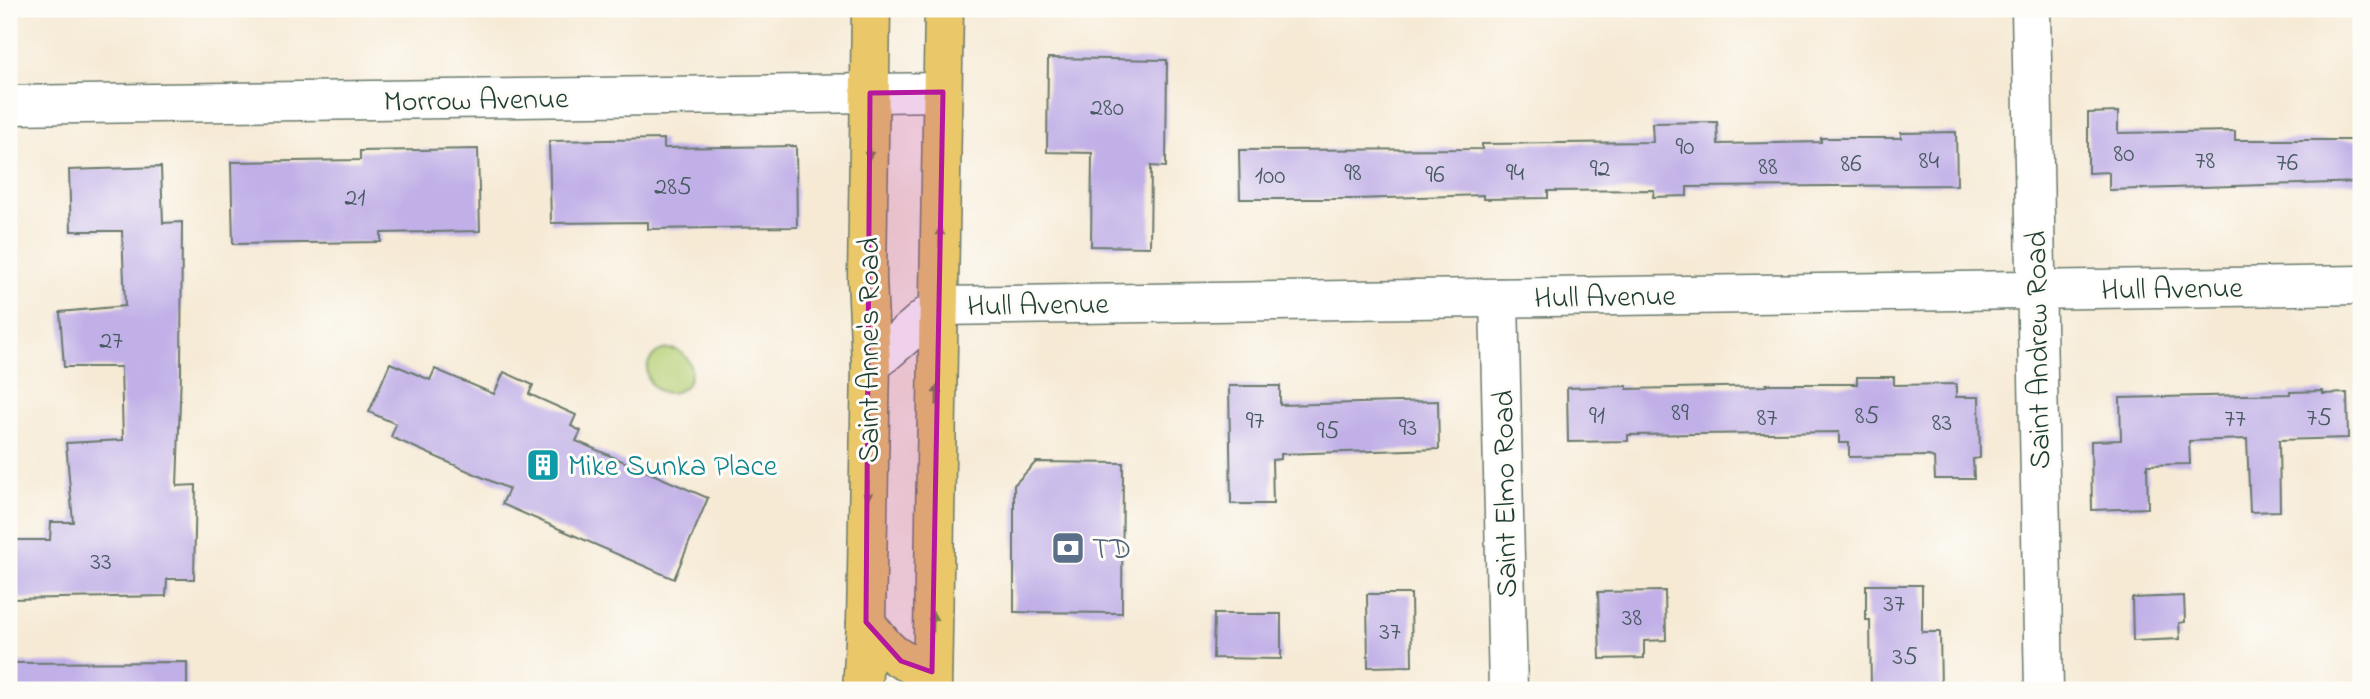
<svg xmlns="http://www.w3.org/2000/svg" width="2370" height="699" viewBox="0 0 2370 699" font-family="'Indie Flower',sans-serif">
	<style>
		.green { fill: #b6d076; stroke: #6a8655; stroke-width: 2 }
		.building { fill: #c1b0e7 }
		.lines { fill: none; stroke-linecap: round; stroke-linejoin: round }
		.minor-casing { stroke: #6a7a6c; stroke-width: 41 }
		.major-casing { stroke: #6a7a6c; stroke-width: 41 }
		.minor { stroke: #fff; stroke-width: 38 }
		.major { stroke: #eac769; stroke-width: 38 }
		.oneway { fill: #7a7b4c }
		.marked { fill: #b5179e; fill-opacity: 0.2; stroke: #b5179e; stroke-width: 5; stroke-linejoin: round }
		.labels { text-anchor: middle; stroke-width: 6; stroke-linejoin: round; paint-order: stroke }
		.number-label { font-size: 26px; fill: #485a61 }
		.street-label { font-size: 30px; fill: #1f3d34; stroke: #fdfcf7 }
		.culture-label { font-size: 30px; fill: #0d838f; stroke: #fdfcf7; text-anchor: start }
		.service-label { font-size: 30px; fill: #4e5e75; stroke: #fdfcf7; text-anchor: start }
	</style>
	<rect width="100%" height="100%" fill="#fdfcf7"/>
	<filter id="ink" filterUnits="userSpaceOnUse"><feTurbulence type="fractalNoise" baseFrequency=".0143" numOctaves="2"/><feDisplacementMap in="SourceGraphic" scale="14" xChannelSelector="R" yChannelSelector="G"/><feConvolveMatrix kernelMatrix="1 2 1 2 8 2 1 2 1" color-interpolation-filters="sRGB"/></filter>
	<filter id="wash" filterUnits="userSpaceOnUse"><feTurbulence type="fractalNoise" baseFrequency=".00686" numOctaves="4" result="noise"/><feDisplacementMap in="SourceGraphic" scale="28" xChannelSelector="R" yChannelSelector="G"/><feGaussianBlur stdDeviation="1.57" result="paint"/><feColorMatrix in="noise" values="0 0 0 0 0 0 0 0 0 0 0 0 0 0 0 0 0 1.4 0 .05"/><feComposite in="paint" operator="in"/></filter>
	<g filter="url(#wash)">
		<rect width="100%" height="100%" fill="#f6ead5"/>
		<!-- green -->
		<circle class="green" cx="669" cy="371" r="22"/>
		<g id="blocks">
			<!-- building -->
			<g class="building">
				<path d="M 1048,58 L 1167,60 L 1166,167 L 1151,166 L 1150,247 L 1091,246 L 1092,153 L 1047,152 Z"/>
				<path d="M 2118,112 L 2118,133 L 2235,131 L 2235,140 L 2361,140 L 2361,182 L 2109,190 L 2109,172 L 2088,173 L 2088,113 Z"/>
				<path d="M 1717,122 L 1718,144 L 1821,142 L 1821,138 L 1901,138 L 1901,133 L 1956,132 L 1957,185 L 1687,187 L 1687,196 L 1653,197 L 1654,190 L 1548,191 L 1548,198 L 1483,199 L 1483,195 L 1355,199 L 1240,199 L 1239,150 L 1482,149 L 1482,144 L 1653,142 L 1652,123 Z"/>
				<path d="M 664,139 L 664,148 L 796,146 L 797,227 L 648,229 L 648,222 L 551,223 L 549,141 Z"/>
				<path d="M 478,149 L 480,231 L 381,233 L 381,242 L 233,244 L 231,162 L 360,160 L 360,151 Z"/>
				<path d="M 161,167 L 163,223 L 182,222 L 181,372 L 177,486 L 196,485 L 194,579 L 167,579 L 166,596 L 9,599 L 9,540 L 50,540 L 51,522 L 73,522 L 66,443 L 123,440 L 121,367 L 64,367 L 60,312 L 125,306 L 122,231 L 71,231 L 69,170 Z"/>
				<path d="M 390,363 L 430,380 L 435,369 L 494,394 L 504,372 L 533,385 L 529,394 L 576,415 L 571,426 L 581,431 L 576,441 L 708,498 L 674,579 L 502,504 L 509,489 L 391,437 L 396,424 L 369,412 Z"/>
				<path d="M 1857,377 L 1894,377 L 1894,385 L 1956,384 L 1956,397 L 1979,397 L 1980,458 L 1973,459 L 1974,479 L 1935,479 L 1934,458 L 1929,456 L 1849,457 L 1849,443 L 1839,443 L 1839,432 L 1628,435 L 1628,441 L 1568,442 L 1567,388 L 1627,386 L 1627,389 L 1766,386 L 1766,384 L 1857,384 Z"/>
				<path d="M 1229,386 L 1280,386 L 1280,405 L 1438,401 L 1439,449 L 1281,454 L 1281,459 L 1272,460 L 1273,504 L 1231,504 Z"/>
				<path d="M 2323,391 L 2323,394 L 2347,393 L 2348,438 L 2279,440 L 2280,511 L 2250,512 L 2247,439 L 2189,441 L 2190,464 L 2147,465 L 2148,508 L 2092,510 L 2091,441 L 2121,440 L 2120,398 L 2290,394 L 2290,392 Z"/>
				<path d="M 1036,462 L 1123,463 L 1122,613 L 1014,612 L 1014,485 Z"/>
				<path d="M 1866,585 L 1922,585 L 1922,632 L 1940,632 L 1941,690 L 1871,690 L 1870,620 L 1866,620 Z"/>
				<path d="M 1665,591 L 1666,640 L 1644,641 L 1644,658 L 1600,659 L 1598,592 Z"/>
				<path d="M 1367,594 L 1411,594 L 1412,666 L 1368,667 Z"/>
				<path d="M 2184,596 L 2185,622 L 2179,623 L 2180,639 L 2133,641 L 2132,598 Z"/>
				<path d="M 1214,614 L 1281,614 L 1281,659 L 1213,658 Z"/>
				<path d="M 187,662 L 187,690 L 9,690 L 9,663 Z"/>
			</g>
		</g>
	</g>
	<g filter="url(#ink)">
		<use href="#blocks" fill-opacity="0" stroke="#6a7a6c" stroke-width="2"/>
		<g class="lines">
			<defs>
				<g id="minor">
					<path d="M 2031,9 L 2044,690"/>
					<path d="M 9,105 L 943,92"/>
					<path d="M 1499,298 L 1508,690"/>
					<path d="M 871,365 L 939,306 L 2361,285"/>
				</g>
				<g id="major">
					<path d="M 866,622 C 889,655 895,659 932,672"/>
					<path d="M 862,690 L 866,622 L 871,365 L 867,278 L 871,9"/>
					<path d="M 932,690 L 944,9"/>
				</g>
			</defs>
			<!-- minor casing -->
			<use href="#minor" class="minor-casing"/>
			<!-- major casing -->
			<use href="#major" class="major-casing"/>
			<!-- minor -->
			<use href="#minor" class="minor"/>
			<!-- major -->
			<use href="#major" class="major"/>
		</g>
		<!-- one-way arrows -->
		<defs><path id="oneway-solid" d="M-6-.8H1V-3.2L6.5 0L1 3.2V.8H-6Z" transform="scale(1.75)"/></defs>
		<g class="oneway">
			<use href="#oneway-solid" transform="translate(869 150) rotate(91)"/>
			<use href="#oneway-solid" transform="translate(940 237) rotate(-89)"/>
			<use href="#oneway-solid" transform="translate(937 395) rotate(-89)"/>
			<use href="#oneway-solid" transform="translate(868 491) rotate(91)"/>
			<use href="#oneway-solid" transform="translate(933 622) rotate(-89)"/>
		</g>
	</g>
	<!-- marked area -->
	<path class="marked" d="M 943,92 L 932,672 L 901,661 L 866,622 L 870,93 Z"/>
	<!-- icons -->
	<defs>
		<symbol id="building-square" viewBox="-11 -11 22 22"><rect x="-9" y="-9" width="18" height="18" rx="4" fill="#0f9aa8" stroke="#fdfcf7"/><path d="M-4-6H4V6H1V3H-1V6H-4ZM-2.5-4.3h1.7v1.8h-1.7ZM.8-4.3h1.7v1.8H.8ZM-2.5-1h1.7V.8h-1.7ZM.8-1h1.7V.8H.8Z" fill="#fff"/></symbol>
		<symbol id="bank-square" viewBox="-11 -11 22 22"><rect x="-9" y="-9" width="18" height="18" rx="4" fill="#5c6f8a" stroke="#fdfcf7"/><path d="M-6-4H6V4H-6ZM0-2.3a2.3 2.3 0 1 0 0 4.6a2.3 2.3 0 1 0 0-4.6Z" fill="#fff"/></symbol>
	</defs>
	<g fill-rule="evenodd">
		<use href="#building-square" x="524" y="446" width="38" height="38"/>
		<use href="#bank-square" x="1049" y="529" width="38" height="38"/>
	</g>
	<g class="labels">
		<!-- number labels -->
		<g class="number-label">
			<text x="1107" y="115">280</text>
			<text x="1685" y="154">90</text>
			<text x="2124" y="161">80</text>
			<text x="1929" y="168">84</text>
			<text x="2205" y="168">78</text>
			<text x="2287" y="170">76</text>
			<text x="1851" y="171">86</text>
			<text x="1768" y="174">88</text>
			<text x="1600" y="176">92</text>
			<text x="1353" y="180">98</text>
			<text x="1515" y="180">94</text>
			<text x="1435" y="182">96</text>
			<text x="1270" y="183">100</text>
			<text x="673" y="194">285</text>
			<text x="355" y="205">21</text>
			<text x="111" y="348">27</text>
			<text x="1680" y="420">89</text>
			<text x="1597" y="423">91</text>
			<text x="1867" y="423">85</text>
			<text x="1767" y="425">87</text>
			<text x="2319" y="425">75</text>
			<text x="2235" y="426">77</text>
			<text x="1255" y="428">97</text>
			<text x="1942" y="430">83</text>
			<text x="1408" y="435">93</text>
			<text x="1328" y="438">95</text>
			<text x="101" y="569">33</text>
			<text x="1894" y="611">37</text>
			<text x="1632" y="625">38</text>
			<text x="1390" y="639">37</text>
			<text x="1905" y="664">35</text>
		</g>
		<!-- street labels -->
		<g class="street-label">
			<text transform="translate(476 99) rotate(-1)" y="10">Morrow Avenue</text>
			<text transform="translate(2172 288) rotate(-1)" y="10">Hull Avenue</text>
			<text transform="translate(1605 296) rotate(-1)" y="10">Hull Avenue</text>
			<text transform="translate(1038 304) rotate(-1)" y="10">Hull Avenue</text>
			<text transform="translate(868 350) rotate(-90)" y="10">Saint Anne's Road</text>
			<text transform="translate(2037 350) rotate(-91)" y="10">Saint Andrew Road</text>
			<text transform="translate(1504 494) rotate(-91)" y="10">Saint Elmo Road</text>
		</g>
		<!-- culture labels -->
		<g class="culture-label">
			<text x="568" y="475">Mike Sunka Place</text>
		</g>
		<!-- service labels -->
		<g class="service-label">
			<text x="1092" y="558">TD</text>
		</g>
	</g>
	<!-- margin -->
	<rect width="2370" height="699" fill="none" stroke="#fdfcf7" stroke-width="35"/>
</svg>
